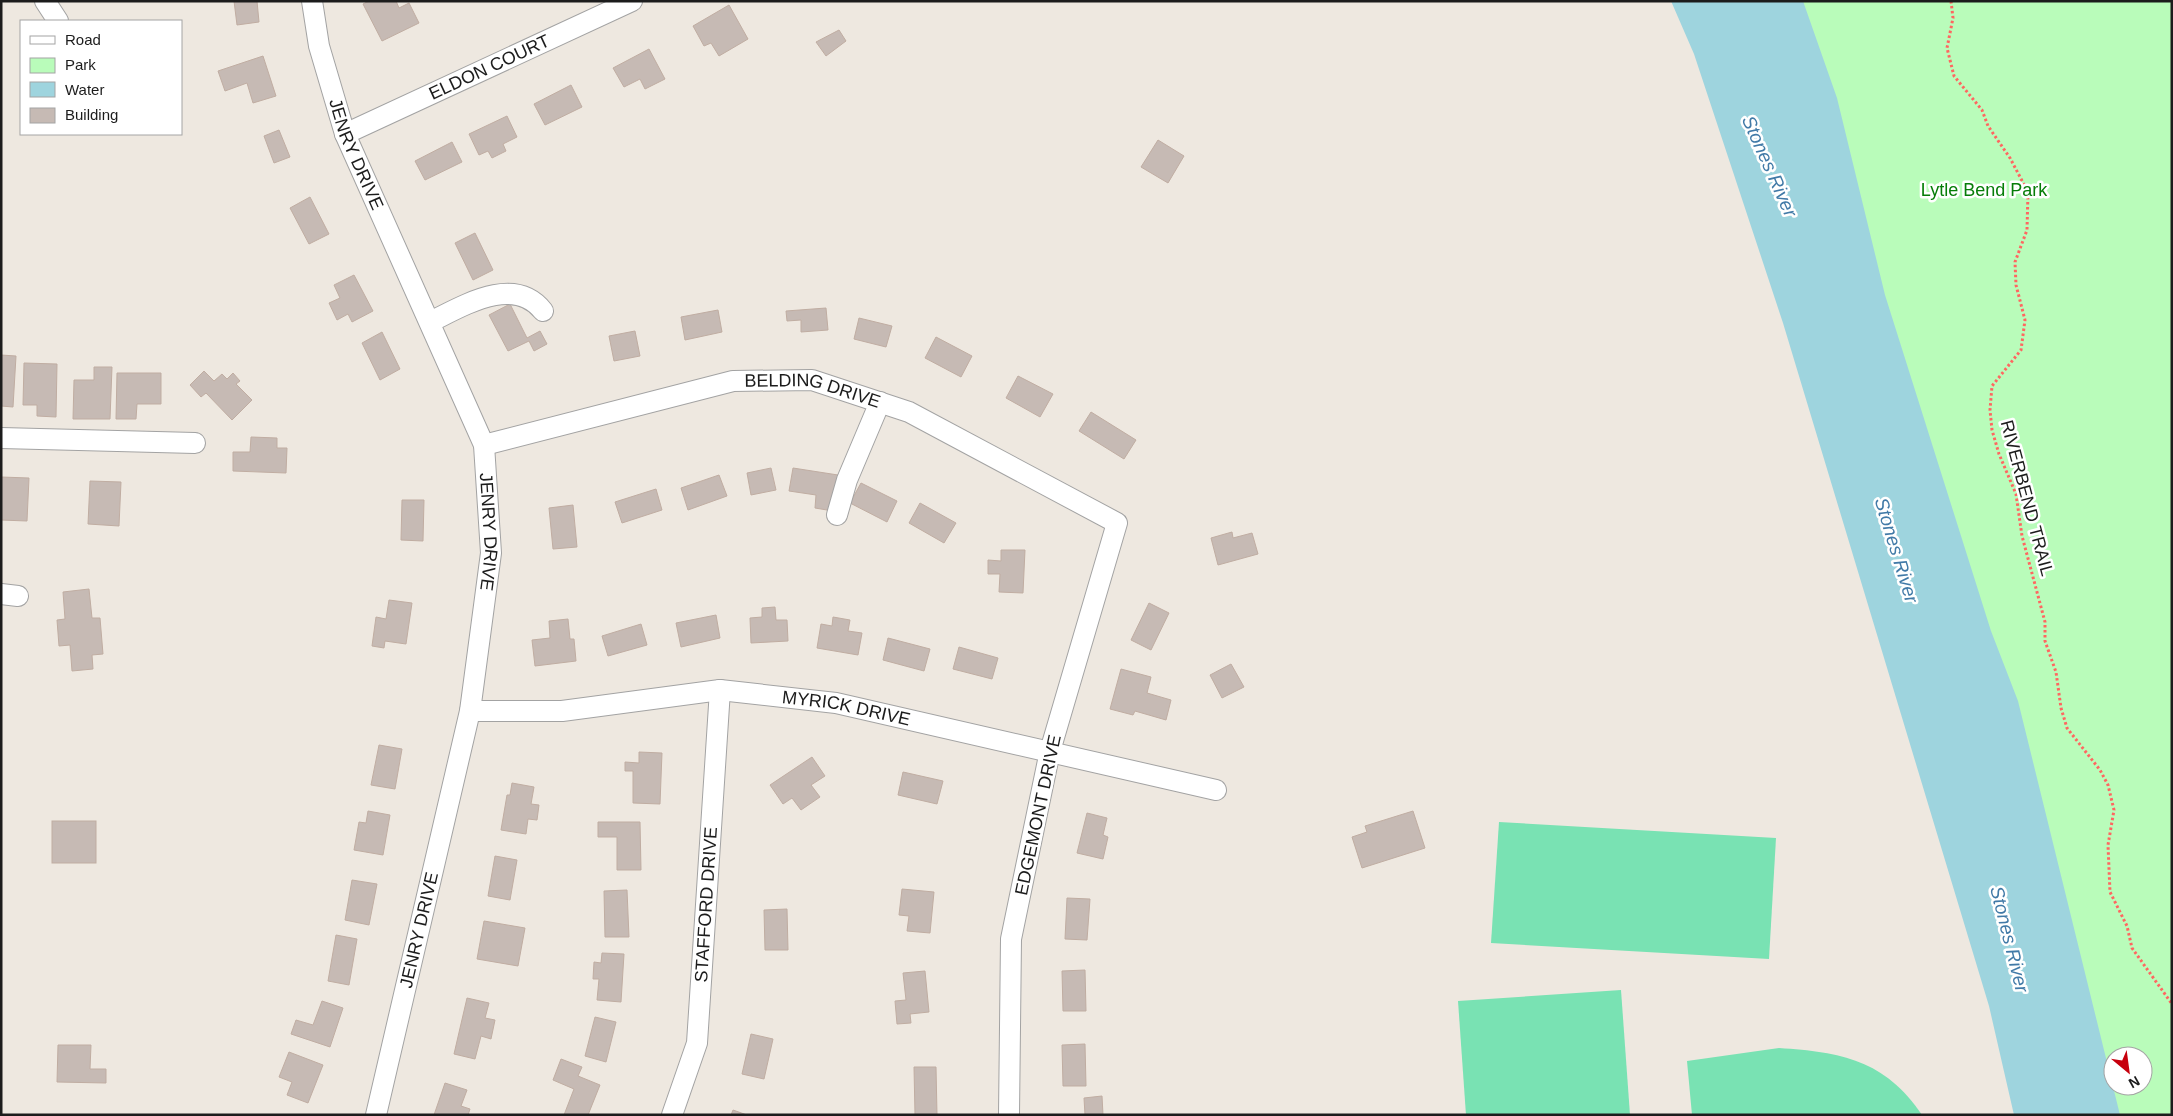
<svg xmlns="http://www.w3.org/2000/svg" width="2173" height="1116" viewBox="0 0 2173 1116" font-family="Arial,sans-serif">
	<style>
		.park { fill: #b9fcba; fill-rule: evenodd }
		.pitch { fill: #79e2b3 }
		.water { fill: #9ed4de }
		.building { fill: #c6bab4; stroke: #c0ada2 }
		.lines { fill: none; stroke-linecap: round; stroke-linejoin: round }
		.minor-casing { stroke: #a3a3a3; stroke-width: 22 }
		.path { stroke: #ff6660; stroke-width: 3; stroke-dasharray: 2.5 2.5; stroke-linecap: butt }
		.minor { stroke: #fff; stroke-width: 20 }
		.labels { text-anchor: middle; stroke-width: 5; stroke-linejoin: round; paint-order: stroke }
		.street-label { font-size: 18px; fill: #1c1c1c; stroke: #fff }
		.park-label { font-size: 18px; fill: #067d08; stroke: #fff }
		.water-label { font-size: 19px; font-style: italic; fill: #417aa7; stroke: #fff }
	</style>
	<rect width="100%" height="100%" fill="#eee8e0"/>
	<!-- park -->
	<path class="park" d="M 1697,1 L 2172,1 L 2172,1115 L 2052,1115 ZM 2113,1056 L 2143,1056 L 2143,1086 L 2113,1086 Z"/>
	<!-- pitch -->
	<g class="pitch">
		<path d="M 1499,822 L 1776,838 L 1769,959 L 1491,943 Z"/>
		<path d="M 1621,990 L 1630,1115 L 1466,1115 L 1458,1001 Z"/>
		<path d="M 1779,1048 C 1841,1052 1885,1060 1922,1115 L 1692,1115 L 1687,1061 Z"/>
	</g>
	<!-- water -->
	<path class="water" d="M 1671,1 L 1803,1 L 1837,98 L 1885,295 L 1991,631 L 2018,701 L 2120,1115 L 2014,1115 L 1989,1006 L 1783,323 L 1694,54 Z"/>
	<!-- building -->
	<g class="building">
		<path d="M 234,1 L 257,1 L 259,22 L 237,25 Z"/>
		<path d="M 369,1 L 396,1 L 399,8 L 409,3 L 419,23 L 382,41 L 363,4 Z"/>
		<path d="M 729,5 L 748,39 L 719,56 L 711,43 L 704,46 L 693,26 Z"/>
		<path d="M 839,30 L 846,41 L 826,56 L 816,42 Z"/>
		<path d="M 649,49 L 665,79 L 645,89 L 640,79 L 624,87 L 613,68 Z"/>
		<path d="M 263,56 L 276,96 L 253,103 L 247,83 L 225,91 L 218,71 Z"/>
		<path d="M 571,85 L 582,107 L 545,125 L 534,104 Z"/>
		<path d="M 507,116 L 517,137 L 503,144 L 506,151 L 492,158 L 488,151 L 479,155 L 469,134 Z"/>
		<path d="M 279,130 L 290,157 L 274,163 L 264,136 Z"/>
		<path d="M 1158,140 L 1184,156 L 1168,183 L 1141,167 Z"/>
		<path d="M 452,142 L 462,162 L 425,180 L 415,161 Z"/>
		<path d="M 310,197 L 329,234 L 309,244 L 290,208 Z"/>
		<path d="M 475,233 L 493,270 L 473,280 L 455,243 Z"/>
		<path d="M 354,275 L 373,311 L 352,322 L 348,314 L 337,320 L 329,303 L 340,298 L 334,285 Z"/>
		<path d="M 510,304 L 527,338 L 540,331 L 547,344 L 534,351 L 529,341 L 508,351 L 489,315 Z"/>
		<path d="M 826,308 L 828,330 L 801,332 L 801,320 L 787,321 L 786,311 Z"/>
		<path d="M 718,310 L 722,332 L 685,340 L 681,317 Z"/>
		<path d="M 859,318 L 892,326 L 886,347 L 854,339 Z"/>
		<path d="M 635,331 L 640,356 L 614,361 L 609,336 Z"/>
		<path d="M 382,332 L 400,369 L 380,380 L 362,343 Z"/>
		<path d="M 936,337 L 972,356 L 961,377 L 925,358 Z"/>
		<path d="M 1,355 L 16,356 L 13,407 L 1,406 Z"/>
		<path d="M 24,363 L 57,364 L 56,417 L 37,416 L 37,405 L 23,405 Z"/>
		<path d="M 94,367 L 112,367 L 110,419 L 73,419 L 74,380 L 94,380 Z"/>
		<path d="M 204,371 L 214,381 L 222,374 L 227,379 L 233,373 L 240,381 L 236,384 L 252,400 L 232,420 L 206,393 L 201,397 L 190,385 Z"/>
		<path d="M 117,373 L 161,373 L 161,404 L 137,404 L 136,419 L 116,419 Z"/>
		<path d="M 1018,376 L 1053,394 L 1040,417 L 1006,398 Z"/>
		<path d="M 1091,412 L 1136,440 L 1124,459 L 1079,431 Z"/>
		<path d="M 251,437 L 277,438 L 277,448 L 287,448 L 286,473 L 233,471 L 233,452 L 250,452 Z"/>
		<path d="M 771,468 L 776,490 L 751,495 L 747,473 Z"/>
		<path d="M 793,468 L 838,475 L 833,511 L 815,508 L 816,495 L 789,491 Z"/>
		<path d="M 719,475 L 727,496 L 688,510 L 681,488 Z"/>
		<path d="M 1,477 L 29,478 L 27,521 L 1,520 Z"/>
		<path d="M 90,481 L 121,482 L 119,526 L 88,524 Z"/>
		<path d="M 861,483 L 897,501 L 887,522 L 850,503 Z"/>
		<path d="M 656,489 L 662,510 L 622,523 L 615,502 Z"/>
		<path d="M 402,500 L 424,500 L 423,541 L 401,540 Z"/>
		<path d="M 920,503 L 956,523 L 944,543 L 909,523 Z"/>
		<path d="M 573,505 L 577,547 L 553,549 L 549,508 Z"/>
		<path d="M 1232,532 L 1233,538 L 1252,533 L 1258,554 L 1218,565 L 1211,538 Z"/>
		<path d="M 1001,550 L 1025,550 L 1023,593 L 999,592 L 1000,574 L 988,574 L 988,560 L 1001,561 Z"/>
		<path d="M 89,589 L 92,618 L 100,618 L 103,654 L 92,655 L 93,669 L 72,671 L 70,645 L 59,646 L 57,620 L 65,619 L 63,592 Z"/>
		<path d="M 389,600 L 412,603 L 406,644 L 385,641 L 384,648 L 372,646 L 376,617 L 386,619 Z"/>
		<path d="M 1149,603 L 1169,613 L 1151,650 L 1131,640 Z"/>
		<path d="M 775,607 L 776,620 L 787,620 L 788,641 L 751,643 L 750,618 L 762,617 L 762,608 Z"/>
		<path d="M 716,615 L 720,638 L 681,647 L 676,623 Z"/>
		<path d="M 833,617 L 850,620 L 848,631 L 862,633 L 858,655 L 817,648 L 821,624 L 832,626 Z"/>
		<path d="M 568,619 L 570,639 L 574,639 L 576,661 L 535,666 L 532,640 L 550,638 L 549,621 Z"/>
		<path d="M 641,624 L 647,645 L 608,656 L 602,636 Z"/>
		<path d="M 888,638 L 930,649 L 924,671 L 883,660 Z"/>
		<path d="M 959,647 L 998,658 L 992,679 L 953,669 Z"/>
		<path d="M 1231,664 L 1244,687 L 1222,698 L 1210,675 Z"/>
		<path d="M 1121,669 L 1151,677 L 1147,693 L 1171,700 L 1166,720 L 1135,711 L 1133,715 L 1110,709 Z"/>
		<path d="M 379,745 L 402,749 L 395,789 L 371,785 Z"/>
		<path d="M 639,752 L 662,753 L 660,804 L 633,803 L 633,771 L 625,771 L 625,762 L 639,763 Z"/>
		<path d="M 812,757 L 825,776 L 811,785 L 820,797 L 801,810 L 792,798 L 783,804 L 770,785 Z"/>
		<path d="M 903,772 L 943,781 L 937,804 L 898,795 Z"/>
		<path d="M 512,783 L 534,787 L 531,804 L 539,805 L 537,820 L 528,819 L 526,834 L 501,830 L 507,795 L 510,795 Z"/>
		<path d="M 368,811 L 390,815 L 383,855 L 354,850 L 359,822 L 366,823 Z"/>
		<path d="M 1413,811 L 1425,848 L 1362,868 L 1352,837 L 1367,832 L 1365,826 Z"/>
		<path d="M 1087,813 L 1107,818 L 1103,835 L 1108,837 L 1103,859 L 1077,853 Z"/>
		<rect x="52" y="821" width="44" height="42"/>
		<path d="M 598,822 L 640,822 L 641,870 L 617,870 L 617,837 L 598,837 Z"/>
		<path d="M 495,856 L 517,860 L 510,900 L 488,896 Z"/>
		<path d="M 352,880 L 377,884 L 369,925 L 345,920 Z"/>
		<path d="M 902,889 L 934,892 L 930,933 L 907,931 L 909,916 L 899,915 Z"/>
		<path d="M 627,890 L 629,937 L 605,937 L 604,891 Z"/>
		<path d="M 1067,898 L 1090,899 L 1087,940 L 1065,939 Z"/>
		<path d="M 787,909 L 788,950 L 765,950 L 764,910 Z"/>
		<path d="M 484,921 L 525,928 L 518,966 L 477,959 Z"/>
		<path d="M 336,935 L 357,939 L 349,985 L 328,981 Z"/>
		<path d="M 602,953 L 624,954 L 621,1002 L 597,1000 L 599,979 L 593,979 L 594,962 L 601,963 Z"/>
		<path d="M 1085,970 L 1086,1011 L 1063,1011 L 1062,971 Z"/>
		<path d="M 925,971 L 929,1012 L 910,1014 L 911,1023 L 897,1024 L 895,1001 L 906,1000 L 903,973 Z"/>
		<path d="M 467,998 L 489,1003 L 485,1018 L 495,1020 L 491,1039 L 481,1036 L 475,1059 L 454,1054 Z"/>
		<path d="M 322,1001 L 343,1008 L 330,1047 L 291,1034 L 296,1020 L 313,1025 Z"/>
		<path d="M 595,1017 L 616,1022 L 606,1062 L 585,1056 Z"/>
		<path d="M 751,1034 L 773,1039 L 764,1079 L 742,1074 Z"/>
		<path d="M 1085,1044 L 1086,1086 L 1063,1086 L 1062,1045 Z"/>
		<path d="M 58,1045 L 91,1045 L 90,1069 L 106,1069 L 106,1083 L 57,1082 Z"/>
		<path d="M 289,1052 L 323,1065 L 308,1103 L 287,1095 L 292,1082 L 279,1077 Z"/>
		<path d="M 561,1059 L 582,1067 L 578,1076 L 600,1085 L 588,1115 L 564,1115 L 574,1089 L 553,1080 Z"/>
		<path d="M 914,1067 L 936,1067 L 937,1115 L 915,1115 Z"/>
		<path d="M 445,1083 L 467,1090 L 461,1106 L 470,1109 L 468,1115 L 434,1115 Z"/>
		<path d="M 1102,1096 L 1103,1115 L 1085,1115 L 1084,1098 Z"/>
		<path d="M 733,1110 L 747,1115 L 731,1115 Z"/>
	</g>
	<g class="lines">
		<defs>
			<g id="minor">
				<path d="M 45,1 L 58,21"/>
				<path id="s1" d="M 312,1 L 319,46 L 345,134 L 484,445 L 491,553 L 470,711 L 376,1115"/>
				<path id="s2" d="M 345,134 L 632,1"/>
				<path d="M 430,322 C 463,306 514,274 543,311"/>
				<path d="M 1,438 L 195,443"/>
				<path id="s3" d="M 484,445 L 733,381 L 812,380 L 909,412 L 1117,523 L 1050,751 L 1011,939 L 1009,1115"/>
				<path d="M 837,515 L 847,480 L 880,402"/>
				<path d="M 1,594 L 18,596"/>
				<path id="s4" d="M 470,711 L 562,711 L 720,690 L 836,703 L 1216,790"/>
				<path id="s5" d="M 672,1115 L 697,1043 L 720,690"/>
			</g>
		</defs>
		<!-- minor casing -->
		<use href="#minor" class="minor-casing"/>
		<!-- path -->
		<path class="path" d="M 1951,1 L 1953,18 L 1947,48 L 1954,76 L 1982,110 L 1988,126 L 2010,158 L 2028,192 L 2027,230 L 2015,262 L 2016,285 L 2025,320 L 2021,350 L 1992,386 L 1990,410 L 1992,430 L 1999,454 L 2016,494 L 2022,536 L 2045,622 L 2045,641 L 2056,672 L 2061,708 L 2067,728 L 2100,770 L 2108,785 L 2114,810 L 2108,845 L 2110,892 L 2127,926 L 2132,948 L 2172,1004"/>
		<!-- minor -->
		<use href="#minor" class="minor"/>
	</g>
	<g class="labels">
		<!-- street labels -->
		<g class="street-label">
			<text dy="6" stroke="none"><textPath href="#s2" startOffset="159">ELDON COURT</textPath></text>
			<text dy="6" stroke="none"><textPath href="#s1" startOffset="160">JENRY DRIVE</textPath></text>
			<text dy="6" stroke="none"><textPath href="#s3" startOffset="338">BELDING DRIVE</textPath></text>
			<text transform="translate(2027 498) rotate(75)" y="6">RIVERBEND TRAIL</text>
			<text dy="6" stroke="none"><textPath href="#s1" startOffset="565">JENRY DRIVE</textPath></text>
			<text dy="6" stroke="none"><textPath href="#s4" startOffset="379">MYRICK DRIVE</textPath></text>
			<text transform="translate(1038 815) rotate(-78)" y="6">EDGEMONT DRIVE</text>
			<text dy="6" stroke="none"><textPath href="#s5" startOffset="215">STAFFORD DRIVE</textPath></text>
			<text transform="translate(419 930) rotate(-77)" y="6">JENRY DRIVE</text>
		</g>
		<!-- park labels -->
		<g class="park-label">
			<text x="1984" y="196">Lytle Bend Park</text>
		</g>
		<!-- water labels -->
		<g class="water-label">
			<text transform="translate(1770 166) rotate(66)" y="7">Stones River</text>
			<text transform="translate(1897 550) rotate(73)" y="7">Stones River</text>
			<text transform="translate(2010 939) rotate(76)" y="7">Stones River</text>
		</g>
	</g>
	<!-- border -->
	<rect width="2173" height="1116" fill="none" stroke="#1c1c1c" stroke-width="5"/>
	<!-- legend -->
	<rect x="20" y="20" width="162" height="115" fill="#ffffff" stroke="#a4a4a4"/>
	<rect x="30" y="36" width="25" height="8" fill="#ffffff" stroke="#a4a4a4"/>
	<text x="65" y="45" font-size="15" fill="#1c1c1c">Road</text>
	<rect x="30" y="58" width="25" height="15" fill="#b9fcba" stroke="#a4a4a4"/>
	<text x="65" y="70" font-size="15" fill="#1c1c1c">Park</text>
	<rect x="30" y="82" width="25" height="15" fill="#9ed4de" stroke="#a4a4a4"/>
	<text x="65" y="95" font-size="15" fill="#1c1c1c">Water</text>
	<rect x="30" y="108" width="25" height="15" fill="#c6bab4" stroke="#a4a4a4"/>
	<text x="65" y="120" font-size="15" fill="#1c1c1c">Building</text>
	<!-- north arrow -->
	<g transform="translate(2128 1071) rotate(151)"><circle r="24" fill="#ffffff" stroke="#a4a4a4"/>
	<path d="M0-4L9 19L0 12L-9 19Z" fill="#c7000d"/>
	<text y="-8" font-size="14" font-weight="bold" text-anchor="middle" fill="#1c1c1c">N</text>
	</g>
</svg>
